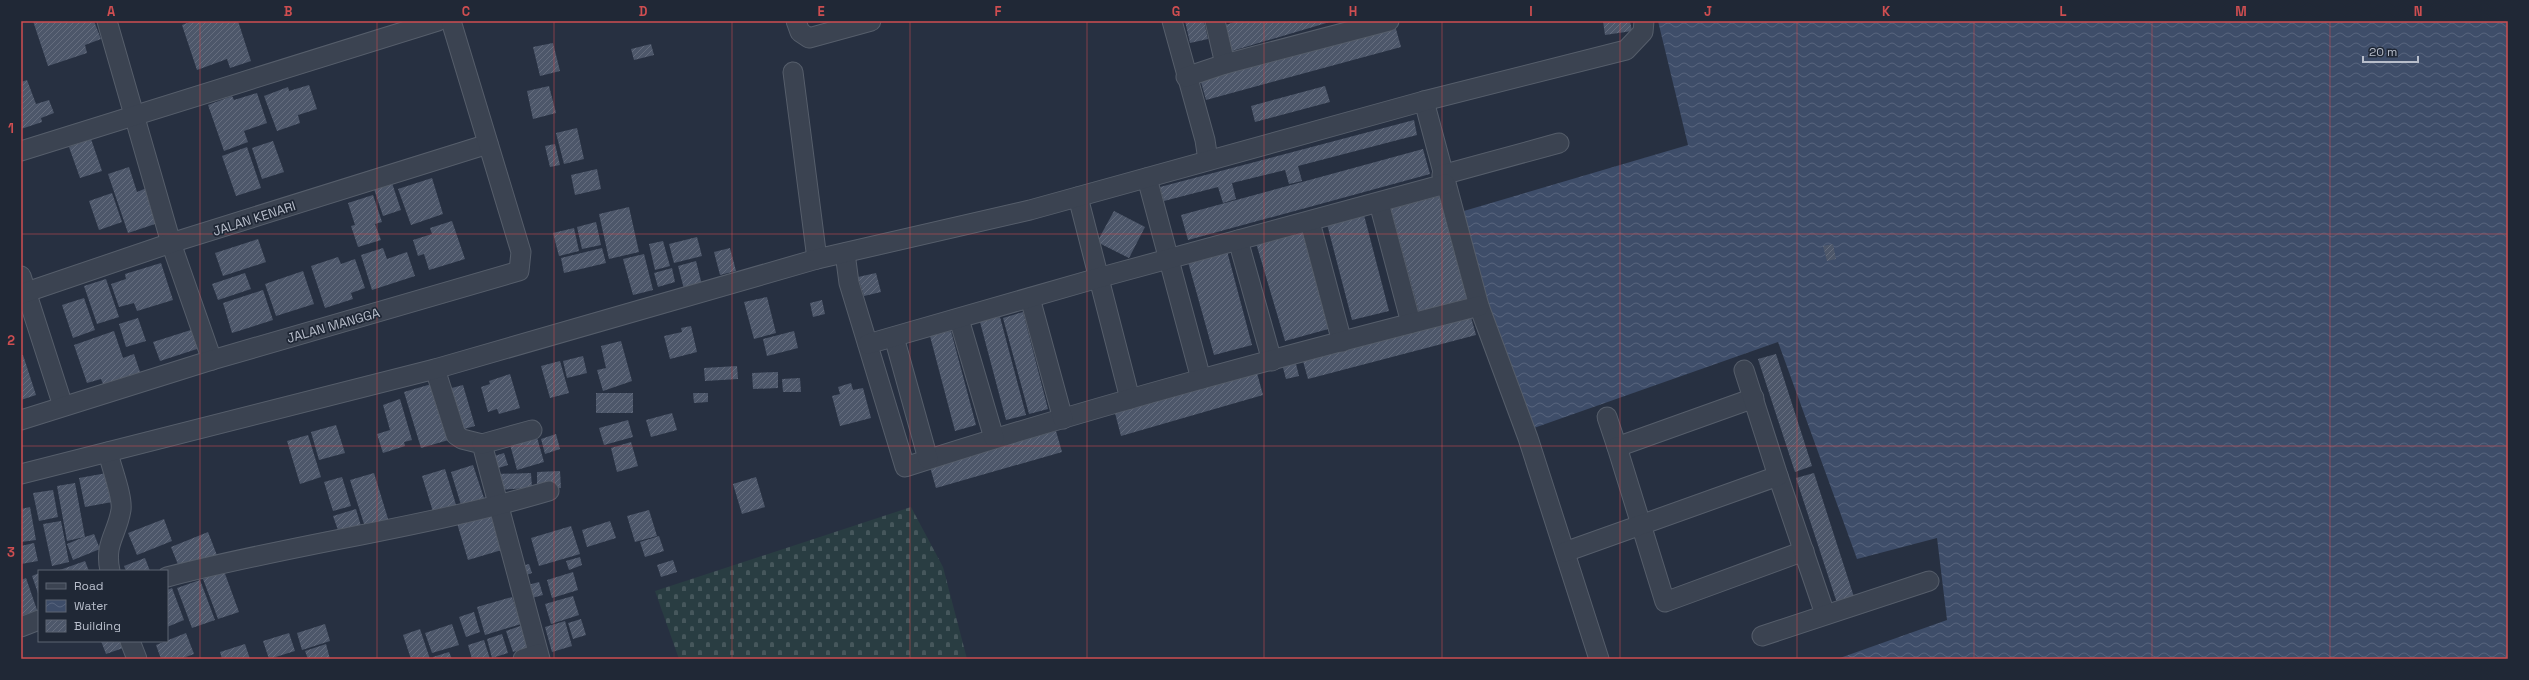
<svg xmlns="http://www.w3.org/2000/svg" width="2529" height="680" viewBox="0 0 2529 680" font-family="'Space Grotesk',sans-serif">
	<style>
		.cemetery { fill: url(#cemetery-stones) }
		.water { fill: url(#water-waves) }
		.building { fill: url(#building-hatch) }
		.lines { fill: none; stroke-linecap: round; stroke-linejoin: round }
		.minor-casing { stroke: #565e6b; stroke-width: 21 }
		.minor { stroke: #3b4351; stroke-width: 19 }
		.grid { fill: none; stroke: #ce4e51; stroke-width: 1; stroke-opacity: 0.55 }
		.labels { text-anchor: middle; stroke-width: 3.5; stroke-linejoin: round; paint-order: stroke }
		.street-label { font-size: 13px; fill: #b8becb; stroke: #202836 }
		.neatline { fill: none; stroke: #ce4e51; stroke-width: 1.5 }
		.grid-label { font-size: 13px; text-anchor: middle; font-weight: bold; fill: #ce4e51 }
	</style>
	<defs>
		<pattern id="cemetery-stones" width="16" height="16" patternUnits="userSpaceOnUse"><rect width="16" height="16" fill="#293d42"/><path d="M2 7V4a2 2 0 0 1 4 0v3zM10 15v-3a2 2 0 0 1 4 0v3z" fill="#46575c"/></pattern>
		<pattern id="water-waves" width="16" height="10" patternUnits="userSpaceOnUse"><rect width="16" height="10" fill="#3e4d69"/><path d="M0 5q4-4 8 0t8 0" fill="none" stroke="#58657d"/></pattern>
		<pattern id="building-hatch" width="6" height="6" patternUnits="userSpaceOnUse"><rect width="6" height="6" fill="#4d576a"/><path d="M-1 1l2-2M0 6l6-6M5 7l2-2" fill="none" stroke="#656d7e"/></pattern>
	</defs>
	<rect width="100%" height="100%" fill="#273041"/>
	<!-- cemetery -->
	<path class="cemetery" d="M 911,507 L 943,567 L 967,659 L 679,659 L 655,591 Z"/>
	<!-- water -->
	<path class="water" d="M 1658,21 L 2508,21 L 2508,659 L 1837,659 L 1947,620 L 1937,538 L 1857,559 L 1778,342 L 1531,429 L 1457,213 L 1688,145 Z"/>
	<!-- building -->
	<g class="building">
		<path d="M 33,21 L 94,21 L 101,39 L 85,45 L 87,53 L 48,66 Z"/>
		<path d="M 192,21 L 238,21 L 251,61 L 230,68 L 227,59 L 197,70 L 182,25 Z"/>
		<path d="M 1185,21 L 1204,21 L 1208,39 L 1190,43 Z"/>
		<path d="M 1238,21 L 1333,21 L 1232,51 L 1225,25 Z"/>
		<path d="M 1603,21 L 1630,21 L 1632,31 L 1605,35 Z"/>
		<path d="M 1394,22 L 1401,47 L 1206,100 L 1199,75 Z"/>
		<path d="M 553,43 L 560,71 L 540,76 L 533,47 Z"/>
		<path d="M 651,44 L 654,55 L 634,60 L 631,49 Z"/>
		<path d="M 27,80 L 36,104 L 49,100 L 54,113 L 41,118 L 42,122 L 21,129 L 21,82 Z"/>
		<path d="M 309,85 L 317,109 L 298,115 L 300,123 L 277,131 L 264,96 L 288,87 L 289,91 Z"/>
		<path d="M 549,86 L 556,113 L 533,119 L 527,91 Z"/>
		<path d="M 1325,86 L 1330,102 L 1255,122 L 1251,106 Z"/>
		<path d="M 257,93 L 267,123 L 244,131 L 248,142 L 224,151 L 208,105 L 232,96 L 234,100 Z"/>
		<path d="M 1414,120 L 1417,135 L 1298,166 L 1302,181 L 1289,184 L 1285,170 L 1232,183 L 1236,199 L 1223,203 L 1218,187 L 1164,201 L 1160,187 Z"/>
		<path d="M 577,128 L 584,159 L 564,164 L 556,133 Z"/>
		<path d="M 91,139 L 102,171 L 80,178 L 69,147 Z"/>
		<path d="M 273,141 L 284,172 L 262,179 L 252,148 Z"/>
		<path d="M 555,144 L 560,165 L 550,167 L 545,146 Z"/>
		<path d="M 247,147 L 261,188 L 236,196 L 222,156 Z"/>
		<path d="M 1423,149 L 1430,174 L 1188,240 L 1181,215 Z"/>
		<path d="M 129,167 L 137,192 L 149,187 L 161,222 L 128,233 L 108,174 Z"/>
		<path d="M 597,169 L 601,189 L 575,195 L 571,175 Z"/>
		<path d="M 432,178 L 443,214 L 411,225 L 398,189 Z"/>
		<path d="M 392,183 L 401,210 L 383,216 L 374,189 Z"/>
		<path d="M 112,193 L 122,222 L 99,230 L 89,201 Z"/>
		<path d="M 373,195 L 382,222 L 375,224 L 381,240 L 358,247 L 351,226 L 355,225 L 348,203 Z"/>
		<path d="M 1440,196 L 1468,298 L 1419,312 L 1391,209 Z"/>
		<path d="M 629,207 L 639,252 L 609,259 L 599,214 Z"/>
		<path d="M 1114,211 L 1145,227 L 1129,258 L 1097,242 Z"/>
		<path d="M 1364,215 L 1389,311 L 1352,320 L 1327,224 Z"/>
		<path d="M 452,221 L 465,259 L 429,270 L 424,254 L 418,256 L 413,240 L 432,234 L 430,228 Z"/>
		<path d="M 596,222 L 601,245 L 582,249 L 577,227 Z"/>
		<path d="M 574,228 L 579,251 L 559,256 L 553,233 Z"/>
		<path d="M 1302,229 L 1332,328 L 1285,341 L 1256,243 Z"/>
		<path d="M 697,237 L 702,256 L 674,263 L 669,244 Z"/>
		<path d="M 258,239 L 266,262 L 223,276 L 215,253 Z"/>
		<path d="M 663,241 L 670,266 L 655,270 L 649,244 Z"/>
		<path d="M 1833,244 L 1836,259 L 1827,261 L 1823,246 Z"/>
		<path d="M 383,248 L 387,259 L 407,252 L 415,276 L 372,290 L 361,255 Z"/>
		<path d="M 602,248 L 606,263 L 564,273 L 561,258 Z"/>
		<path d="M 730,248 L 736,271 L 720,275 L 714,252 Z"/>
		<path d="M 1227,251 L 1252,345 L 1214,355 L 1188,262 Z"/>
		<path d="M 644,254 L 653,290 L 633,295 L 623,259 Z"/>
		<path d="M 338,257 L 341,264 L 355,259 L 365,288 L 351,293 L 353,299 L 325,308 L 311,266 Z"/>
		<path d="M 696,261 L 702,285 L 684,289 L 678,266 Z"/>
		<path d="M 161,263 L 173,300 L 137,311 L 134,303 L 119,307 L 111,284 L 126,279 L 125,274 Z"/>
		<path d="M 672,268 L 675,282 L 658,287 L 654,273 Z"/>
		<path d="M 303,271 L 314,304 L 276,316 L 265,284 Z"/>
		<path d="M 245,273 L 251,289 L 218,300 L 212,284 Z"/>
		<path d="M 876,273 L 881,292 L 864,296 L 858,277 Z"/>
		<path d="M 106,279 L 119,317 L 97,324 L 84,286 Z"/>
		<path d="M 263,290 L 273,320 L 232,333 L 223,303 Z"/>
		<path d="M 767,297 L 776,333 L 754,339 L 744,302 Z"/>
		<path d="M 84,298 L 95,330 L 73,338 L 62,305 Z"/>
		<path d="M 822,300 L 825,314 L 813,317 L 810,303 Z"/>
		<path d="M 1469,310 L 1476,335 L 1308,379 L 1301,354 Z"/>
		<path d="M 1023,312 L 1048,409 L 1029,414 L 1003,318 Z"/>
		<path d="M 1000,317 L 1026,415 L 1006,420 L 980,322 Z"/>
		<path d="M 138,318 L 146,341 L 126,347 L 119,324 Z"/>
		<path d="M 691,326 L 697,352 L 670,359 L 664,336 L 682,332 L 681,328 Z"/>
		<path d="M 194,329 L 200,348 L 160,361 L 153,342 Z"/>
		<path d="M 114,331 L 123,358 L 134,354 L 140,372 L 103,384 L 101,379 L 87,383 L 74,345 Z"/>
		<path d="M 794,331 L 798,348 L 767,356 L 763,339 Z"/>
		<path d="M 951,331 L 976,425 L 955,431 L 930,336 Z"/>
		<path d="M 621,341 L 632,381 L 603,391 L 597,370 L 606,368 L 601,346 Z"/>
		<path d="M 1776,354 L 1812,466 L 1795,472 L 1758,359 Z"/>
		<path d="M 21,355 L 23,355 L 36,395 L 21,400 Z"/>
		<path d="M 583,356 L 587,373 L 567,378 L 563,361 Z"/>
		<path d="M 1295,360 L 1299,376 L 1286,379 L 1282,364 Z"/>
		<path d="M 560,361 L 569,393 L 550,398 L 541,366 Z"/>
		<path d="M 737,366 L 738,379 L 705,381 L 704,368 Z"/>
		<path d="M 778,372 L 778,388 L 753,389 L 752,373 Z"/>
		<path d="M 1257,373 L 1263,395 L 1121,436 L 1115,413 Z"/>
		<path d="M 510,374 L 520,408 L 499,414 L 497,409 L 488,412 L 481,387 L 490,384 L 489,381 Z"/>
		<path d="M 800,378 L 801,392 L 783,392 L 782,379 Z"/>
		<path d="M 435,383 L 452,439 L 421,448 L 404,392 Z"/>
		<path d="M 851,383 L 853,390 L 863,388 L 871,418 L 840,426 L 832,396 L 840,394 L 838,387 Z"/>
		<path d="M 463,385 L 475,426 L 460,430 L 448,389 Z"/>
		<rect x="596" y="393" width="37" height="20"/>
		<path d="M 693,393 L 708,393 L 708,402 L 694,403 Z"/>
		<path d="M 400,399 L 412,440 L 404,442 L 405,446 L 383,453 L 377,434 L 390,430 L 383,405 Z"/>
		<path d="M 672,413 L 677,430 L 651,437 L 646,420 Z"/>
		<path d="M 628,420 L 633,437 L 604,445 L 599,428 Z"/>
		<path d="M 336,425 L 345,453 L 319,460 L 311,432 Z"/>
		<path d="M 1056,431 L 1062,452 L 936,488 L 930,467 Z"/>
		<path d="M 536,434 L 544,462 L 517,470 L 509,441 Z"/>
		<path d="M 556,434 L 560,449 L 545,454 L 541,439 Z"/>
		<path d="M 308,435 L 321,477 L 300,484 L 287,441 Z"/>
		<path d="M 631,442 L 638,466 L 617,472 L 611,448 Z"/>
		<path d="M 504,453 L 508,465 L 492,470 L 488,458 Z"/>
		<path d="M 473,465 L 484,498 L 461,505 L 451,472 Z"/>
		<path d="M 445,469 L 457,508 L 434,515 L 422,476 Z"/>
		<path d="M 560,471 L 561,488 L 537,489 L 537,472 Z"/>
		<path d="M 107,473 L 112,502 L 85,507 L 79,478 Z"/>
		<path d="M 374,473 L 389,522 L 365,527 L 350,480 Z"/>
		<path d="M 531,473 L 532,488 L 496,490 L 496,474 Z"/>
		<path d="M 1814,473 L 1854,597 L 1837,603 L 1796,478 Z"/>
		<path d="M 342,477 L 351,506 L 333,511 L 324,482 Z"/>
		<path d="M 756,477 L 765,507 L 742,514 L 733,484 Z"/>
		<path d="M 75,483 L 85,537 L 94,534 L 100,549 L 73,560 L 67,544 L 84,537 L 67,541 L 57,486 Z"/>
		<path d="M 53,490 L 58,517 L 39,521 L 33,493 Z"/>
		<path d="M 30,507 L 36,540 L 21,542 L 21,509 Z"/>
		<path d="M 492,508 L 505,549 L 468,560 L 456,520 Z"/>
		<path d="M 356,509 L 361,526 L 339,533 L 333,516 Z"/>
		<path d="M 649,510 L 657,536 L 635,542 L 627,516 Z"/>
		<path d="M 164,519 L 172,541 L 137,555 L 128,533 Z"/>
		<path d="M 61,521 L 69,562 L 52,566 L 43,524 Z"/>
		<path d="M 610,521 L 616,538 L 587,547 L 582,530 Z"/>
		<path d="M 571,526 L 580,554 L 539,566 L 531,538 Z"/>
		<path d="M 208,532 L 218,558 L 181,572 L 171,547 Z"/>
		<path d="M 659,536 L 664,551 L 645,557 L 640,542 Z"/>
		<path d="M 34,543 L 38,561 L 21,564 L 21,546 Z"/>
		<path d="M 580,557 L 582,565 L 569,570 L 566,561 Z"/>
		<path d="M 145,558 L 150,571 L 126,571 L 124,566 Z"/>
		<path d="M 673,560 L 677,572 L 661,577 L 657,565 Z"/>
		<path d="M 85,561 L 89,571 L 57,571 Z"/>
		<path d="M 529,564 L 532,573 L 521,577 L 518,567 Z"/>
		<path d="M 224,571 L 239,612 L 218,619 L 203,579 Z"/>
		<path d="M 573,572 L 578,590 L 552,598 L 547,580 Z"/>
		<path d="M 39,573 L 39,596 L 32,576 Z"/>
		<path d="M 26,578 L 37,610 L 21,616 L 21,580 Z"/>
		<path d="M 200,580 L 215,620 L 192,628 L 177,588 Z"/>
		<path d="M 539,582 L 543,595 L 528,599 L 524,586 Z"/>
		<path d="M 172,588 L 184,620 L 167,627 L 167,590 Z"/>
		<path d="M 573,596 L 579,615 L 551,624 L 545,604 Z"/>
		<path d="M 512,597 L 521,624 L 485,635 L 477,607 Z"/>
		<path d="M 474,612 L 480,632 L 466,637 L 459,617 Z"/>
		<path d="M 581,619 L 586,635 L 573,639 L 568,623 Z"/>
		<path d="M 565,621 L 572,646 L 552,652 L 545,627 Z"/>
		<path d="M 325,624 L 330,641 L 302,650 L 297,633 Z"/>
		<path d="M 452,624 L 459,645 L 432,653 L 425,633 Z"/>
		<path d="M 526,624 L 532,646 L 513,652 L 506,631 Z"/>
		<path d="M 420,629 L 430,659 L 411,659 L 403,635 Z"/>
		<path d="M 186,633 L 194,654 L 180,659 L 161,659 L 156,645 Z"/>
		<path d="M 289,633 L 295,651 L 269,659 L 263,641 Z"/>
		<path d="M 502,634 L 508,653 L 492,658 L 487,639 Z"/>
		<path d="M 484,640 L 490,659 L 472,659 L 468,645 Z"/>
		<path d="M 101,641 L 123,641 L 126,647 L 106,654 Z"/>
		<path d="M 245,644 L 250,659 L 222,659 L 220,652 Z"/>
		<path d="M 326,644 L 330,659 L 308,659 L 305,651 Z"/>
		<path d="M 449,652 L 452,659 L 433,659 L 433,657 Z"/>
	</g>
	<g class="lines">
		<defs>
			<g id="minor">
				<path d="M 107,21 L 171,243 L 212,360"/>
				<path d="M 796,21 L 800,32 L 809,38 L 871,21"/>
				<path d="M 1172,21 L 1205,140 L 1208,160"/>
				<path d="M 1215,21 L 1225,64"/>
				<path d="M 793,72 L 817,259"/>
				<path d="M 1186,77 L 1225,64 L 1389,21"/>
				<path d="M 1424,101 L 1479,306 L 1528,438 L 1599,659"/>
				<path d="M 21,151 L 438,21"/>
				<path d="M 1442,175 L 1559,143"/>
				<path d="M 1147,178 L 1201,379"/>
				<path d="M 1078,197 L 1130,399"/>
				<path d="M 1379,203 L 1411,323"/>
				<path d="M 1310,222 L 1342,342"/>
				<path d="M 1238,240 L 1272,361"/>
				<path d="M 845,253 L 849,283 L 905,467 C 1094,406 1286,355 1479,306"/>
				<path d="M 21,276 L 63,406"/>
				<path d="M 21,294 L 171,243 L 488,144"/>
				<path d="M 1030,298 L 1063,419"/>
				<path d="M 959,319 L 994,438"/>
				<path d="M 894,337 L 928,459"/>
				<path d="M 868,344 L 1098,278 L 1445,184"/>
				<path d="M 435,369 L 456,435 L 462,439 L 482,444 L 540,659"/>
				<path d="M 1607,417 L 1617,447 L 1754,398"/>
				<path d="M 21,420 L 212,360 L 519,271 L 521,252 L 451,21"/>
				<path d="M 482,444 L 532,430"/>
				<path d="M 1617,447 L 1665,602 L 1804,551"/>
				<path d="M 108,452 C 111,467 123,496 121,510 C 117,535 104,543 110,571"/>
				<path d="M 21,474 L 435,369 L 817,259 L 1030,210 L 1424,101 L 1626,50 L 1643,32 L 1644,21"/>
				<path d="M 1778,476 L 1825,614"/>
				<path d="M 1565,552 L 1778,476 L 1744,370"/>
				<path d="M 167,577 C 293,544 424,528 549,491"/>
				<path d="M 21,627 L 39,620"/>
				<path d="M 1762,636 L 1929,581"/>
				<path d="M 130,641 L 137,659"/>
				<path d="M 523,659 L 538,654"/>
			</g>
		</defs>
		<!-- minor casing -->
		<use href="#minor" class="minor-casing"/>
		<!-- minor -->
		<use href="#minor" class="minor"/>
	</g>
	<!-- grid -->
	<path class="grid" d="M 200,21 L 200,659M 377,21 L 377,659M 554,21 L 554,659M 732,21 L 732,659M 910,21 L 910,659M 1087,21 L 1087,659M 1264,21 L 1264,659M 1442,21 L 1442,659M 1620,21 L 1620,659M 1797,21 L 1797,659M 1974,21 L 1974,659M 2152,21 L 2152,659M 2330,21 L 2330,659M 21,234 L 2508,234M 21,446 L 2508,446"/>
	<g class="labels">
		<!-- street labels -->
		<g class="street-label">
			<text transform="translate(254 218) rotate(-18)" y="5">JALAN KENARI</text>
			<text transform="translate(333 325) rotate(-16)" y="5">JALAN MANGGA</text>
		</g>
	</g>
	<!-- border -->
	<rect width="2529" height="680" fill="none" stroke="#202836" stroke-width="44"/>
	<!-- legend -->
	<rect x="38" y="570" width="130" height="72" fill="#202836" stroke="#5d6472"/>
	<rect x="46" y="583" width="20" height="6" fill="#3b4351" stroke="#5d6472"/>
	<text x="74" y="590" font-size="12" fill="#b8becb">Road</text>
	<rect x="46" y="600" width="20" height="12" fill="url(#water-waves)" stroke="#5d6472"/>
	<text x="74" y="610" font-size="12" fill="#b8becb">Water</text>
	<rect x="46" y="620" width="20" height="12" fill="url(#building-hatch)" stroke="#5d6472"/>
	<text x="74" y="630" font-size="12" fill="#b8becb">Building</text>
	<!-- scale -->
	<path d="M2363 56v6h55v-6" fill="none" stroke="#b8becb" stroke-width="2"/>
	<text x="2369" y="56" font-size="12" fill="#b8becb" stroke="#202836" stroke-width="3" paint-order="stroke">20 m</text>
	<rect x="22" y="22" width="2485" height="636" class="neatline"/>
	<g class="grid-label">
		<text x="111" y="16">A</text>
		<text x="288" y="16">B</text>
		<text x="466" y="16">C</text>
		<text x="643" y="16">D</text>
		<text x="821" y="16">E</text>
		<text x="998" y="16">F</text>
		<text x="1176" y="16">G</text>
		<text x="1353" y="16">H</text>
		<text x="1531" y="16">I</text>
		<text x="1708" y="16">J</text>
		<text x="1886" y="16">K</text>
		<text x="2063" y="16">L</text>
		<text x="2241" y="16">M</text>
		<text x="2418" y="16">N</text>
		<text x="11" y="133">1</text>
		<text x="11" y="345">2</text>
		<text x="11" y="557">3</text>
	</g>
</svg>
